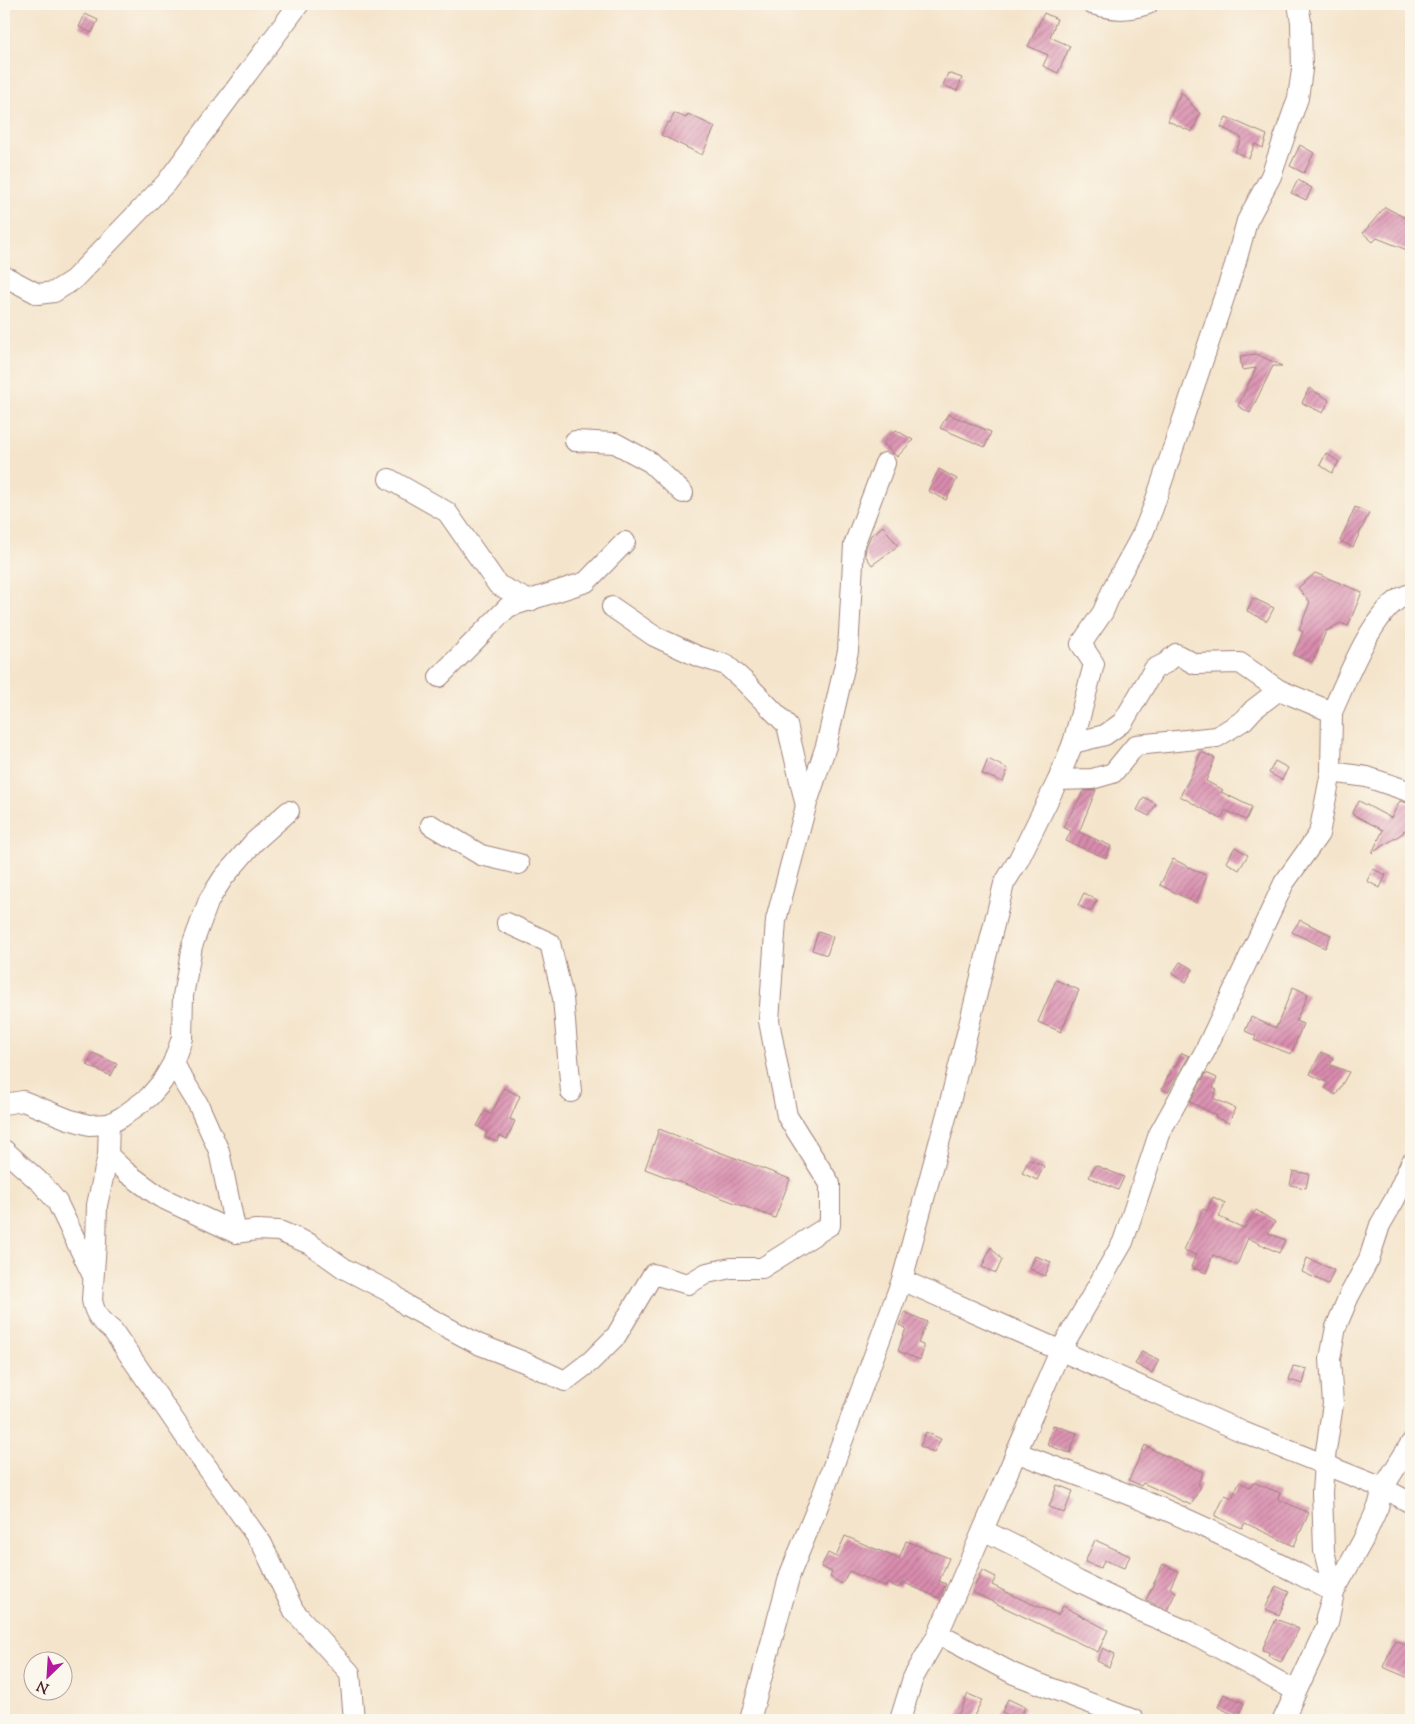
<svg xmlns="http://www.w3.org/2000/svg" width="1415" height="1724" viewBox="0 0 1415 1724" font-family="'Sorts Mill Goudy',serif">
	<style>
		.building { fill: url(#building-hatch) }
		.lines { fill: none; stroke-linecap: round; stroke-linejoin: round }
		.minor-casing { stroke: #9f827b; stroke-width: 22 }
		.minor { stroke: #fff; stroke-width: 20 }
	</style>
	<defs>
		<pattern id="building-hatch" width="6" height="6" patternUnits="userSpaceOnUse" patternTransform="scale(1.25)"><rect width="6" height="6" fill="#d98cae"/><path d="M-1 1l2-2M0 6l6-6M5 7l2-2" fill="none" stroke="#b2728e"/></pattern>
	</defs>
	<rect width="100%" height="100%" fill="#fbf7ec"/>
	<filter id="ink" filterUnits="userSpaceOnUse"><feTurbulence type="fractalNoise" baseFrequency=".02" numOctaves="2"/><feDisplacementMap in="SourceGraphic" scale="10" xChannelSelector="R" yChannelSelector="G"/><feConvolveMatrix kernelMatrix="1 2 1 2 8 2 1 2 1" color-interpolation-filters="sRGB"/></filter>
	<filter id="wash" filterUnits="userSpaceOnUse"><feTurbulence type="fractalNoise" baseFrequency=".0096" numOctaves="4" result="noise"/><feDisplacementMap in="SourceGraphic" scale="20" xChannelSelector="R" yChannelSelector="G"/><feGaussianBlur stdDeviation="1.12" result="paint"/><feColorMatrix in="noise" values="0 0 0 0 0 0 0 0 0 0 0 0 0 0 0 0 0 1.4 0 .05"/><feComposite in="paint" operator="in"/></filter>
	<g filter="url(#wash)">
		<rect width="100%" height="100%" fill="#f4e4cb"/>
		<g id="blocks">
			<!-- building -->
			<g class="building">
				<path d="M 1044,13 L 1057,19 L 1050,37 L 1070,46 L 1058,73 L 1043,66 L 1048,55 L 1028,46 Z"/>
				<path d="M 85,14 L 98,20 L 92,33 L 79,27 Z"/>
				<path d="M 948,73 L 962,78 L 957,91 L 943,85 Z"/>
				<path d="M 1181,92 L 1200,114 L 1192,132 L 1168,121 Z"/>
				<path d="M 674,113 L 686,118 L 688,114 L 715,127 L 702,155 L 661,135 L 668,122 L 670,123 Z"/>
				<path d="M 1226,117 L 1267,135 L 1263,148 L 1255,144 L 1249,158 L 1235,152 L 1242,138 L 1221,127 Z"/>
				<path d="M 1300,145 L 1314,153 L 1304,173 L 1290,166 Z"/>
				<path d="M 1298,180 L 1312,188 L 1306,200 L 1291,193 Z"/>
				<path d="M 1385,207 L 1411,221 L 1411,241 L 1407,250 L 1377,238 L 1373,242 L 1363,233 Z"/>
				<path d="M 1256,354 L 1282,366 L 1273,366 L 1250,413 L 1238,406 L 1256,368 L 1242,370 L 1240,356 Z"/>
				<path d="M 1309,388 L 1329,400 L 1323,413 L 1302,403 Z"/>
				<path d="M 948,414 L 991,432 L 985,447 L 940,428 Z"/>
				<path d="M 896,430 L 913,440 L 897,457 L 883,443 Z"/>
				<path d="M 1326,453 L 1339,462 L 1332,473 L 1320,465 Z"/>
				<path d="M 939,469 L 957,479 L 946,500 L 928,491 Z"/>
				<path d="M 1355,507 L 1369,513 L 1353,547 L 1340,541 Z"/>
				<path d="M 883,526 L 898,546 L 872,565 L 865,555 L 866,547 L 871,535 Z"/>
				<path d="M 1315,573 L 1362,592 L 1348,626 L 1341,623 L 1326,631 L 1315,658 L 1314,657 L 1312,662 L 1293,655 L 1303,632 L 1299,630 L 1310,602 L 1298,588 Z"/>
				<path d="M 1253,598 L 1274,608 L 1267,621 L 1247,611 Z"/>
				<path d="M 1201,752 L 1215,758 L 1206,781 L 1223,790 L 1221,792 L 1252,807 L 1246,820 L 1225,810 L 1221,819 L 1180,796 L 1192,774 Z"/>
				<path d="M 988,759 L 1008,769 L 1003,782 L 982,774 Z"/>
				<path d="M 1275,761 L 1288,768 L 1282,780 L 1269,773 Z"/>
				<path d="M 1096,790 L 1079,832 L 1111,846 L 1106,858 L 1066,841 L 1071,831 L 1063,827 L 1084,791 Z"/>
				<path d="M 1144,797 L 1156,804 L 1149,816 L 1137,810 Z"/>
				<path d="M 1359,801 L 1391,818 L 1400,801 L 1411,804 L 1411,833 L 1404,830 L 1403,833 L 1372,853 L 1383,830 L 1352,814 Z"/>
				<path d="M 1235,847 L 1248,855 L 1239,870 L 1226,862 Z"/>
				<path d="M 1173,859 L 1207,876 L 1196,903 L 1160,885 Z"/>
				<path d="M 1373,869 L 1386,875 L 1380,888 L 1367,881 Z"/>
				<path d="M 1084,893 L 1097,900 L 1091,912 L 1078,905 Z"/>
				<path d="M 1300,920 L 1331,935 L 1325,948 L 1292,932 Z"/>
				<path d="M 818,932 L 833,937 L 827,955 L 812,950 Z"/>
				<path d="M 1180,962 L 1193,969 L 1186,982 L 1172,974 Z"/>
				<path d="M 1056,980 L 1079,990 L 1061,1032 L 1038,1022 Z"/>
				<path d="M 1293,987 L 1308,994 L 1296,1021 L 1303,1024 L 1291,1054 L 1254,1040 L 1256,1036 L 1245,1031 L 1251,1017 L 1276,1028 Z"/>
				<path d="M 1321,1052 L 1334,1058 L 1330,1065 L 1349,1072 L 1336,1095 L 1325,1088 L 1328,1083 L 1310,1074 Z"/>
				<path d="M 93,1053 L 117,1064 L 111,1076 L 87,1065 Z"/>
				<path d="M 1182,1053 L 1189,1056 L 1168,1092 L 1162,1089 L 1173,1066 L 1175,1067 Z"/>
				<path d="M 1206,1073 L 1217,1078 L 1213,1088 L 1217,1090 L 1213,1098 L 1235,1108 L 1229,1123 L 1215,1117 L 1216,1115 L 1190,1102 Z"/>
				<path d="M 504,1088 L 520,1096 L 510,1119 L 515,1121 L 507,1139 L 500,1136 L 497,1142 L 485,1137 L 487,1132 L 477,1126 L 485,1111 L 491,1115 Z"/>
				<path d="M 659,1129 L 790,1179 L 775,1218 L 645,1169 Z"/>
				<path d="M 1029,1159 L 1044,1166 L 1037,1180 L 1022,1173 Z"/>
				<path d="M 1095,1165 L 1124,1177 L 1118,1190 L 1089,1177 Z"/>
				<path d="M 1293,1171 L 1309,1174 L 1306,1188 L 1290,1185 Z"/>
				<path d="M 1213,1197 L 1225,1203 L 1219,1217 L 1244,1228 L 1256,1210 L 1275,1222 L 1268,1233 L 1285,1240 L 1279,1253 L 1248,1238 L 1237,1265 L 1213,1255 L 1206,1273 L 1191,1267 L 1196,1255 L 1184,1250 L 1203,1209 L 1207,1211 Z"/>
				<path d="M 991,1247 L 1002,1260 L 996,1273 L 982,1267 Z"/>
				<path d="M 1035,1256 L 1051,1262 L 1045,1276 L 1030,1269 Z"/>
				<path d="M 1307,1258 L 1334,1270 L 1328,1284 L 1302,1272 Z"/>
				<path d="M 905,1312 L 927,1322 L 918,1343 L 923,1345 L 923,1351 L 920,1360 L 898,1351 L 906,1328 L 899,1325 Z"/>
				<path d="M 1142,1351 L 1159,1360 L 1152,1373 L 1135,1364 Z"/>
				<path d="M 1293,1366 L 1307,1369 L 1303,1384 L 1289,1380 Z"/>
				<path d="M 1053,1425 L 1077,1433 L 1070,1453 L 1047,1445 Z"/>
				<path d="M 926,1432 L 941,1439 L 934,1453 L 920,1446 Z"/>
				<path d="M 1145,1445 L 1157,1452 L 1203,1472 L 1198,1484 L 1201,1486 L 1191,1505 L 1143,1483 L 1141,1486 L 1129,1480 Z"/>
				<path d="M 1239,1482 L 1250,1487 L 1253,1482 L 1280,1493 L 1278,1499 L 1309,1513 L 1294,1546 L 1245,1523 L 1242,1528 L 1215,1516 L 1225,1495 L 1232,1498 Z"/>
				<path d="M 1057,1485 L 1073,1491 L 1064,1513 L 1049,1507 Z"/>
				<path d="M 845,1536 L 899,1559 L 906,1541 L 949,1558 L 939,1581 L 946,1584 L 939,1598 L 902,1582 L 899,1588 L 887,1583 L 886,1587 L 849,1571 L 842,1584 L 830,1577 L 832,1572 L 821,1567 L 828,1553 L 836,1557 Z"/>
				<path d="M 1095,1540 L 1130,1556 L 1124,1568 L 1104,1560 L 1101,1568 L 1085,1562 Z"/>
				<path d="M 1163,1564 L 1178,1571 L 1170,1588 L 1176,1592 L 1167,1610 L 1146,1600 Z"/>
				<path d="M 982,1570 L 996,1577 L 992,1585 L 1023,1600 L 1058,1615 L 1063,1606 L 1108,1630 L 1098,1652 L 972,1592 Z"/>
				<path d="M 1276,1586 L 1289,1592 L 1279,1615 L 1265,1609 Z"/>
				<path d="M 1276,1619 L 1299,1629 L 1281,1662 L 1268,1656 L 1269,1652 L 1262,1650 Z"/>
				<path d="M 1395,1640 L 1411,1647 L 1411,1679 L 1383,1667 Z"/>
				<path d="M 1103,1648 L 1115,1654 L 1109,1667 L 1097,1661 Z"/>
				<path d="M 968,1694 L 982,1700 L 972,1720 L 956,1720 Z"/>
				<path d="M 1224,1694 L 1244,1703 L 1238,1717 L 1218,1707 Z"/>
				<path d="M 1008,1699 L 1025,1707 L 1019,1720 L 1002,1712 Z"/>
			</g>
		</g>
	</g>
	<g filter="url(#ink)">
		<use href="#blocks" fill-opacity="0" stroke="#9f827b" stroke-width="1"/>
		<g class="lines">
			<defs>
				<g id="minor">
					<path d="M 1092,4 C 1113,10 1126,11 1148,4"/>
					<path d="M 4,276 L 38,294 L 54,292 L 73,280 L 166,183 L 299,4"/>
					<path d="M 575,441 L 615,443 L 650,462 L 683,493"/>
					<path d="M 389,479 L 447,512 L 498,585 L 530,601"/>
					<path d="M 612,607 L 654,636 L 697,656 L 726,665 L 745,682 L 787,725 L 806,806"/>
					<path d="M 439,677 L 508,607 L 586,582 L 625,542"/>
					<path d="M 1332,712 C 1346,682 1376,600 1411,594"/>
					<path d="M 1073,743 L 1105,735 L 1123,722 L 1154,669 L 1166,663 L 1176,654 L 1195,664 L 1240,663 L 1279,690 L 1332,712 L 1331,772 L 1367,777 L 1411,792"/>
					<path d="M 1058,780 L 1092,779 L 1113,773 L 1136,745 L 1217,737 L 1244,720 L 1254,709 L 1279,690"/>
					<path d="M 431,825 L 481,855 L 519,864"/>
					<path d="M 507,923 L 550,943 L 563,998 L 571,1092"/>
					<path d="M 173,1063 L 198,1104 L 219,1151 L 236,1233"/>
					<path d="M 4,1104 L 23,1101 L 68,1119 L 89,1125 L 109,1124 L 122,1117 L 149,1097 L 162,1082 L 173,1063 L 182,1038 L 183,996 L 192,946 L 209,900 L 223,878 L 254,842 L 289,811"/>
					<path d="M 109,1124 L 108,1155 L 97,1205 L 96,1243 L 92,1300 C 95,1316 101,1321 113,1331 L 189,1442 L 262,1544 L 294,1611 L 350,1673 L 354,1720"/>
					<path d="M 4,1150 L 42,1184 L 57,1202 L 93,1276"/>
					<path d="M 108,1155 L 127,1173 L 160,1197 L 236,1233 L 256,1230 L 279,1231 L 310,1244 L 345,1269 L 392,1293 L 407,1306 L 478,1344 L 524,1362 L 565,1381 L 591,1361 L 616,1336 L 653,1274 L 688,1284 L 707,1273 L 731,1268 L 762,1268 L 830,1225 L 830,1184 L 787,1116 L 769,1021 L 776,920 L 806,806 L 826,746 L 848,651 L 854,545 L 885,463"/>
					<path d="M 902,1280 L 1243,1432 L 1383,1488 L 1411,1503"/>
					<path d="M 1016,1452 C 1058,1469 1102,1483 1144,1501 C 1209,1527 1271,1560 1334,1592"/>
					<path d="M 983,1530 L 1060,1351 L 1123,1242 L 1159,1134 L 1205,1051 L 1284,883 L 1319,834 L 1331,772"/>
					<path d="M 1326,1617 L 1334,1592 L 1324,1551 L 1322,1492 L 1324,1464 L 1333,1404 L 1330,1359 L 1336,1327 L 1349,1296 L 1369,1259 L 1380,1225 L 1395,1199 L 1411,1163"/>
					<path d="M 938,1634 L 1014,1674 L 1134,1720"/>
					<path d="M 750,1720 L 790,1574 L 822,1496 L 902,1280 L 948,1110 L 1004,884 L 1019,859 L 1058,780 L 1073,743 L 1094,664 L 1081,644 L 1103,612 L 1114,586 L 1143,533 L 1153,508 L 1235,265 L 1247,221 L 1271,176 L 1298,98 L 1302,70 L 1301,22 L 1298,4"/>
					<path d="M 900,1720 L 913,1678 L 938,1634 L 983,1530 L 1027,1552 L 1078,1581 L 1142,1612 L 1192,1633 L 1296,1691"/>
					<path d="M 1283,1720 L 1328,1623 L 1334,1592 L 1363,1540 L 1378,1507 L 1383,1488 L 1411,1443"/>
				</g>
			</defs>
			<!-- minor casing -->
			<use href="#minor" class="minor-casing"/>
			<!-- minor -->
			<use href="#minor" class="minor"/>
		</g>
	</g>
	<!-- margin -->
	<rect width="1415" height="1724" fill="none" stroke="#fbf7ec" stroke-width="20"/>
	<!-- north arrow -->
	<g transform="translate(48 1676) rotate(205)"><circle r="24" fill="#fbf7ec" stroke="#b4a19f"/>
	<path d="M0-4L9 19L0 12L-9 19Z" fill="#b5179e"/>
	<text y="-8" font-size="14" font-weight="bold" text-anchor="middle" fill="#4a1f2b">N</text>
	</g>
</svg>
